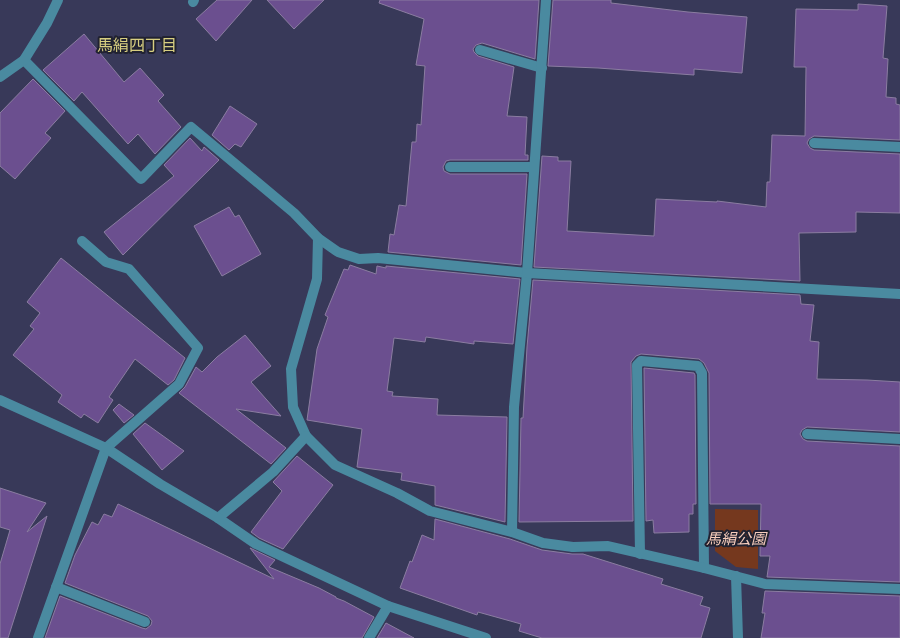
<svg xmlns="http://www.w3.org/2000/svg" width="900" height="638" viewBox="0 0 900 638" font-family="'Times New Roman','Noto Sans JP',serif">
	<style>
		.green { fill: #75381e }
		.building { fill: #6b4f8f; stroke: #8b7da1 }
		.lines { fill: none; stroke-linecap: round; stroke-linejoin: round }
		.lane { stroke: #4a8aa0; stroke-width: 10 }
		.street { stroke: #4a8aa0; stroke-width: 10 }
		.labels { text-anchor: middle; stroke-width: 4; stroke-linejoin: round; paint-order: stroke }
		.park-label { font-size: 15px; font-style: italic; fill: #f6ccbb; stroke: #212231 }
		.neighbourhood-label { font-size: 16px; fill: #d8cf81; stroke: #212231 }
	</style>
	<rect width="100%" height="100%" fill="#383959"/>
	<!-- green -->
	<path class="green" d="M 715,509 L 758,510 L 758,569 L 736,567 L 715,551 Z"/>
	<!-- building -->
	<g class="building">
		<path d="M 217,0 L 252,0 L 216,41 L 196,19 Z"/>
		<path d="M 267,0 L 324,0 L 294,29 Z"/>
		<path d="M 380,0 L 539,0 L 535,59 L 482,43 L 476,45 L 473,49 L 474,52 L 478,56 L 514,67 L 507,116 L 527,117 L 525,155 L 528,155 L 528,160 L 450,160 L 446,161 L 443,167 L 444,171 L 450,174 L 527,174 L 521,265 L 388,252 L 390,234 L 394,235 L 399,205 L 406,206 L 412,142 L 416,142 L 417,124 L 421,125 L 425,66 L 416,65 L 424,19 L 379,3 Z"/>
		<path d="M 553,0 L 611,0 L 611,3 L 688,12 L 747,17 L 742,73 L 694,69 L 694,75 L 598,68 L 548,66 Z"/>
		<path d="M 858,4 L 887,6 L 883,58 L 888,59 L 886,97 L 896,98 L 896,104 L 900,105 L 900,140 L 814,136 L 809,139 L 807,143 L 810,148 L 814,150 L 900,154 L 900,213 L 856,212 L 856,232 L 799,233 L 800,281 L 534,267 L 542,156 L 558,157 L 558,161 L 571,161 L 567,231 L 654,236 L 656,199 L 717,202 L 717,201 L 766,207 L 767,182 L 770,182 L 772,135 L 805,136 L 806,67 L 794,67 L 796,9 L 858,10 Z"/>
		<path d="M 84,34 L 124,82 L 140,68 L 164,95 L 158,101 L 181,127 L 155,154 L 138,134 L 128,144 L 82,92 L 74,101 L 43,70 Z"/>
		<path d="M 33,79 L 65,111 L 45,133 L 51,138 L 15,179 L 0,166 L 0,113 Z"/>
		<path d="M 230,106 L 257,124 L 241,147 L 235,144 L 229,150 L 212,135 Z"/>
		<path d="M 190,138 L 202,151 L 204,147 L 219,160 L 123,255 L 104,232 L 174,176 L 164,165 Z"/>
		<path d="M 229,207 L 235,217 L 239,215 L 261,254 L 222,276 L 194,226 Z"/>
		<path d="M 61,258 L 185,358 L 174,380 L 168,385 L 135,359 L 109,397 L 113,400 L 98,423 L 84,414 L 81,418 L 58,402 L 62,395 L 13,355 L 34,329 L 30,326 L 40,313 L 27,302 Z"/>
		<path d="M 350,265 L 376,274 L 377,266 L 386,268 L 386,266 L 520,279 L 513,344 L 474,341 L 474,344 L 426,337 L 425,342 L 394,338 L 387,391 L 393,392 L 392,396 L 438,399 L 437,415 L 507,417 L 505,522 L 435,505 L 435,486 L 401,480 L 402,473 L 357,467 L 362,429 L 307,420 L 317,349 L 328,317 L 325,315 L 344,269 L 348,270 Z"/>
		<path d="M 533,280 L 800,295 L 801,304 L 814,305 L 810,341 L 819,342 L 817,379 L 867,380 L 900,382 L 900,432 L 807,427 L 802,430 L 800,434 L 803,439 L 807,441 L 900,446 L 900,582 L 767,577 L 770,556 L 760,556 L 761,504 L 710,504 L 709,373 L 704,363 L 699,359 L 641,354 L 636,356 L 631,362 L 633,521 L 519,522 L 521,418 L 523,418 L 527,347 Z"/>
		<path d="M 245,335 L 271,366 L 251,382 L 281,416 L 236,409 L 286,448 L 271,464 L 179,393 L 185,387 L 196,367 L 202,372 L 217,357 Z"/>
		<path d="M 644,368 L 694,373 L 695,375 L 696,504 L 693,504 L 693,514 L 689,514 L 689,532 L 654,533 L 653,520 L 646,521 Z"/>
		<path d="M 119,404 L 134,415 L 124,423 L 113,410 Z"/>
		<path d="M 145,423 L 184,451 L 162,470 L 133,434 Z"/>
		<path d="M 297,456 L 333,485 L 283,549 L 259,538 L 251,532 L 282,491 L 273,482 Z"/>
		<path d="M 0,488 L 46,503 L 27,532 L 47,516 L 8,638 L 0,638 L 0,564 L 10,530 L 0,527 Z"/>
		<path d="M 118,504 L 274,579 L 250,548 L 275,560 L 269,567 L 319,588 L 336,597 L 336,598 L 344,601 L 374,617 L 362,638 L 45,638 L 60,596 L 142,628 L 146,629 L 151,625 L 152,621 L 148,616 L 65,583 L 75,555 L 92,522 L 98,525 L 104,514 L 112,517 Z"/>
		<path d="M 435,519 L 510,539 L 542,550 L 572,554 L 583,554 L 663,579 L 661,584 L 703,597 L 700,605 L 710,608 L 701,638 L 542,638 L 519,631 L 521,624 L 478,612 L 477,615 L 400,588 L 410,561 L 412,562 L 422,535 L 434,540 Z"/>
		<path d="M 765,591 L 900,596 L 900,638 L 761,638 L 765,613 L 762,613 Z"/>
		<path d="M 386,623 L 414,638 L 377,638 Z"/>
	</g>
	<g class="lines">
		<!-- lane -->
		<g class="lane">
			<path d="M 193,2 L 194,0"/>
			<path d="M 480,50 L 542,68"/>
			<path d="M 24,60 L 141,179 L 191,127 L 294,213 L 318,238 L 317,279 L 291,369 L 293,407 L 306,436 L 335,465 L 397,493 L 430,511 L 512,532 L 543,543 L 573,547"/>
			<path d="M 814,143 L 900,147"/>
			<path d="M 450,167 L 534,167"/>
			<path d="M 318,238 L 338,252 L 359,259 L 378,258 L 527,273"/>
			<path d="M 807,434 L 900,439"/>
			<path d="M 218,518 L 273,472 L 306,436"/>
			<path d="M 512,532 L 514,407 L 527,273 L 546,0"/>
			<path d="M 640,554 L 637,365 L 641,361 L 698,366 L 702,373 L 704,568"/>
			<path d="M 56,587 L 145,622"/>
			<path d="M 38,638 L 106,448 L 179,384 L 198,348 L 129,269 L 106,262 L 82,241"/>
		</g>
		<!-- street -->
		<g class="street">
			<path d="M 0,77 L 24,60 L 47,23 L 58,0"/>
			<path d="M 527,273 L 900,294"/>
			<path d="M 0,400 L 106,448 L 160,484 L 218,518 L 256,544 L 388,606 L 486,638"/>
			<path d="M 573,547 L 608,546 L 704,568 L 765,584 L 900,589"/>
			<path d="M 736,576 L 738,638"/>
			<path d="M 369,638 L 388,606"/>
		</g>
	</g>
	<g class="labels">
		<!-- park labels -->
		<g class="park-label">
			<text x="736" y="544">馬絹公園</text>
		</g>
		<!-- neighbourhood labels -->
		<g class="neighbourhood-label">
			<text x="137" y="51">馬絹四丁目</text>
		</g>
	</g>
</svg>
